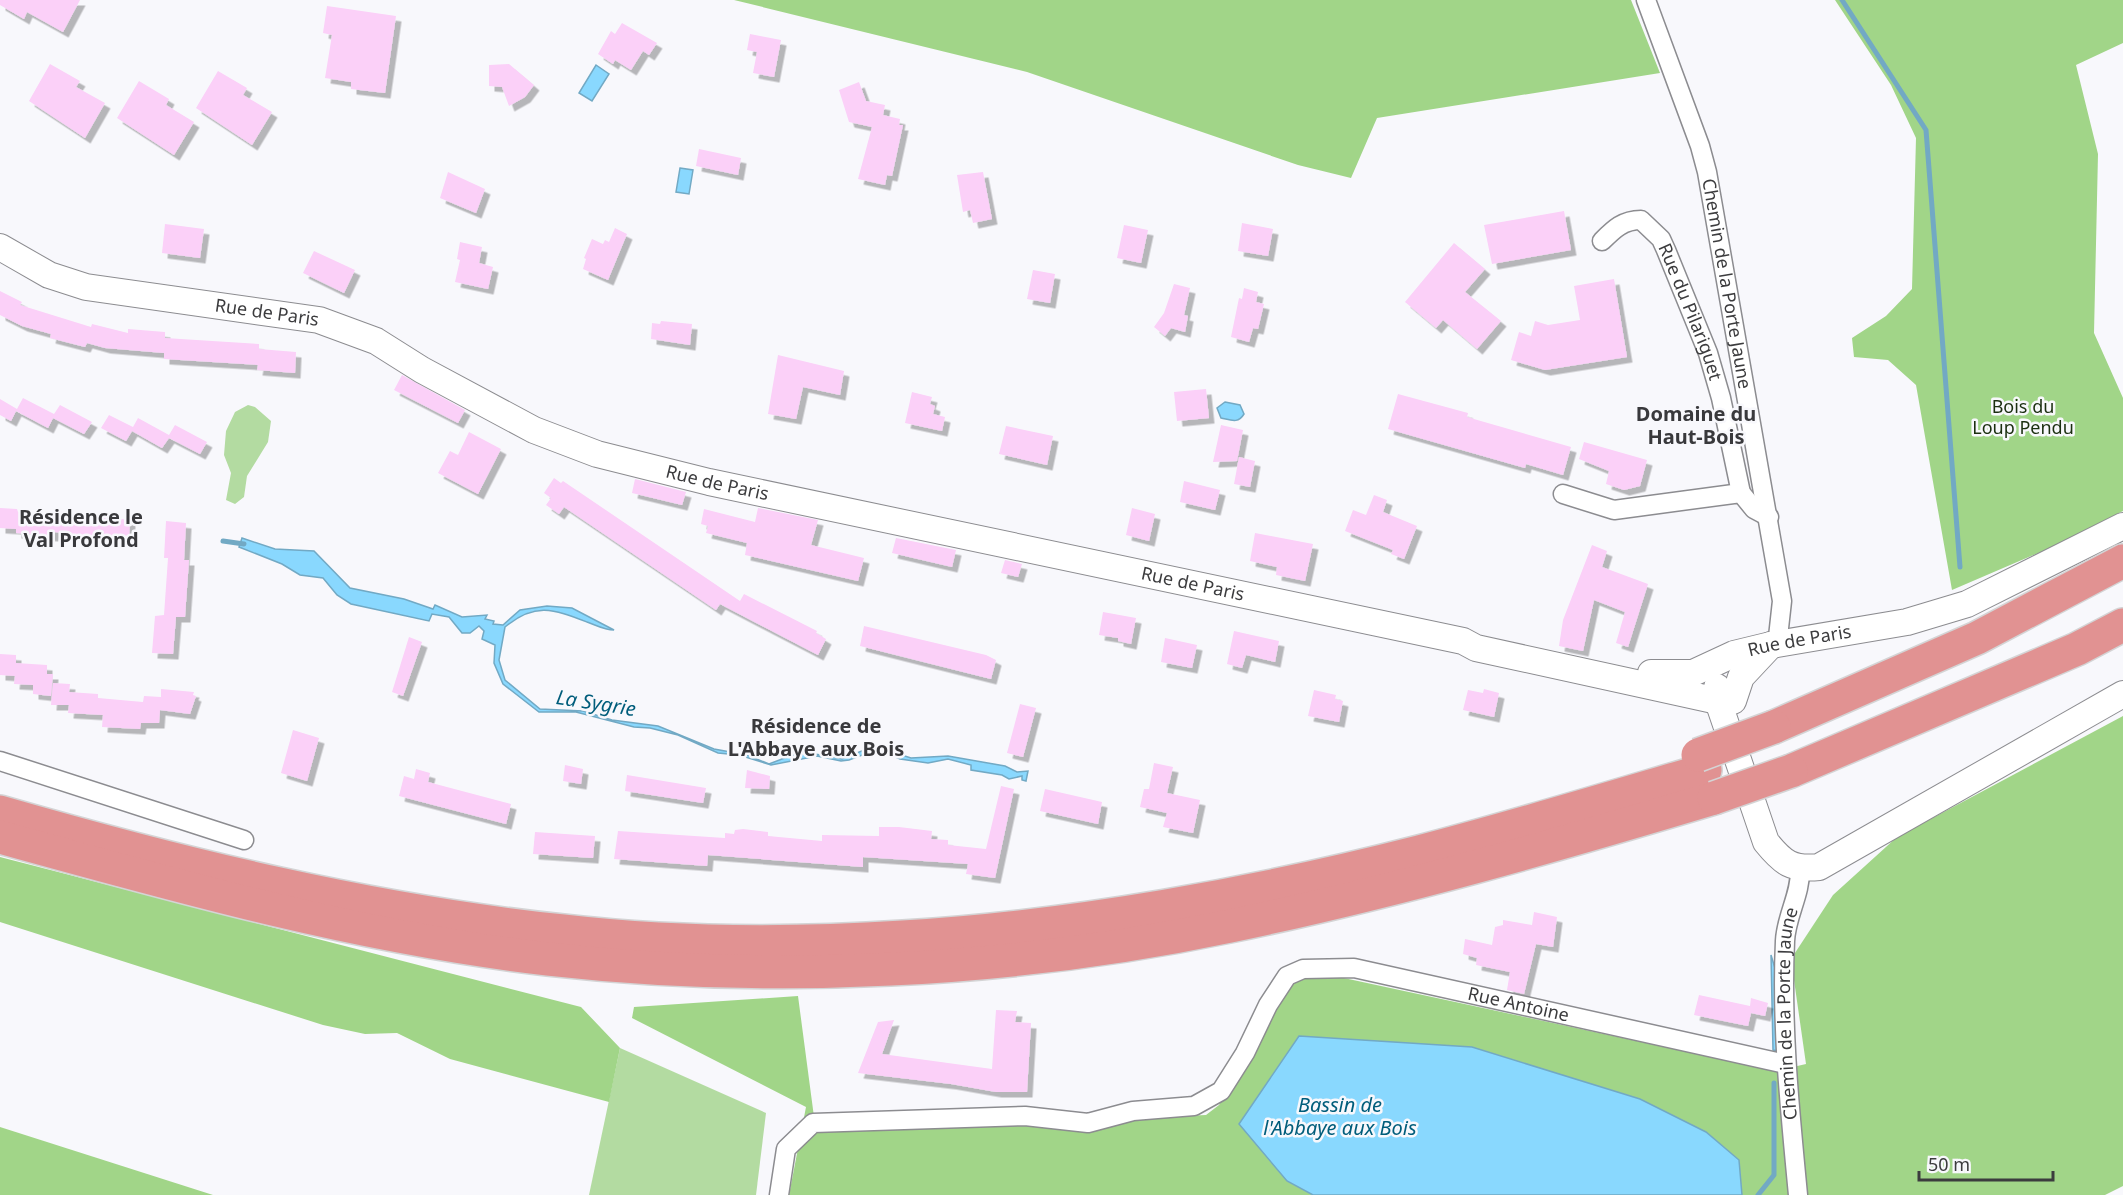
<svg xmlns="http://www.w3.org/2000/svg" width="2123" height="1195" viewBox="0 0 2123 1195" font-family="'Noto Sans',sans-serif">
	<style>
		.green { fill: #b3dba1 }
		.forest { fill: #a1d588 }
		.water { fill: #89d8fe; stroke: #72a9c4; stroke-width: 1.5 }
		.lines { fill: none; stroke-linecap: round; stroke-linejoin: round }
		.stream { stroke: #72a9c4; stroke-width: 5 }
		.building { fill: #fbd0f8; filter: url(#shadow) }
		.street-casing { stroke: #8c8c90; stroke-width: 21 }
		.secondary-casing { stroke: #8c8c90; stroke-width: 28 }
		.highway-casing { stroke: #d4d4d5; stroke-width: 36 }
		.street { stroke: #fff; stroke-width: 18 }
		.secondary { stroke: #fff; stroke-width: 26 }
		.highway { stroke: #e19292; stroke-width: 33 }
		.highway-bridge-casing { stroke: #d4d4d5; stroke-width: 36; stroke-linecap: butt }
		.highway-bridge { stroke: #e19292; stroke-width: 33 }
		.labels { text-anchor: middle; stroke-width: 5; stroke-linejoin: round; paint-order: stroke }
		.street-label { font-size: 18px; fill: #3c3c3e; stroke: #f8f8fc }
		.park-label { font-size: 18px; fill: #1b2f10; stroke: #f8f8fc }
		.neighbourhood-label { font-size: 20px; font-weight: bold; fill: #39393c; stroke: #f8f8fc }
		.water-label { font-size: 20px; font-style: italic; fill: #005d7b; stroke: #f8f8fc }
	</style>
	<defs>
		<filter id="shadow"><feDropShadow dx="5.5" dy="5.5" stdDeviation="0" flood-color="#0004"/></filter>
	</defs>
	<rect width="100%" height="100%" fill="#f8f8fc"/>
	<!-- green -->
	<g class="green">
		<path d="M 248,405 L 255,407 L 271,421 L 268,442 L 247,476 L 244,497 L 235,504 L 226,500 L 231,473 L 224,455 L 226,431 L 235,412 Z"/>
		<path d="M 620,1048 L 766,1113 L 756,1195 L 589,1195 Z"/>
	</g>
	<!-- forest -->
	<g class="forest">
		<path d="M 734,0 L 1631,0 L 1660,73 L 1377,118 L 1351,178 L 1298,165 L 1027,72 Z"/>
		<path d="M 1835,0 L 2123,0 L 2123,43 L 2076,65 L 2098,154 L 2094,333 L 2123,398 L 2123,511 L 2043,551 L 1952,590 L 1916,385 L 1888,360 L 1854,357 L 1852,338 L 1886,316 L 1912,289 L 1916,138 L 1891,85 Z"/>
		<path d="M 2123,716 L 2123,1186 L 2105,1195 L 1742,1195 L 1739,1160 L 1706,1132 L 1287,1181 L 1313,1195 L 789,1195 L 806,1107 L 632,1018 L 634,1007 L 798,996 L 816,1132 L 1206,1115 L 1219,1105 L 1292,983 L 1316,972 L 1776,1071 L 1806,1064 L 1791,959 L 1833,895 L 1897,837 Z"/>
		<path d="M 0,857 L 581,1007 L 620,1048 L 609,1102 L 450,1059 L 397,1033 L 365,1034 L 323,1025 L 0,922 Z"/>
		<path d="M 0,1127 L 213,1195 L 0,1195 Z"/>
	</g>
	<!-- water -->
	<g class="water">
		<path d="M 596,65 L 609,74 L 592,101 L 579,93 Z"/>
		<path d="M 680,168 L 693,170 L 689,194 L 676,192 Z"/>
		<path d="M 1225,402 L 1240,405 L 1244,414 C 1238,424 1231,420 1221,418 L 1217,408 Z"/>
		<path d="M 242,538 L 275,549 L 314,551 L 350,588 L 404,599 L 433,609 L 435,605 L 462,617 L 487,615 L 485,619 L 494,621 L 493,624 L 503,625 L 520,610 L 547,606 L 572,608 L 614,630 C 604,630 596,625 587,622 C 553,609 535,602 505,627 L 499,660 L 505,680 L 540,709 L 583,711 L 612,720 L 658,726 L 714,749 L 747,755 L 769,764 L 795,754 L 815,754 L 842,759 L 874,746 L 911,758 L 948,756 L 1005,766 L 1017,772 L 1028,771 L 1026,781 L 1022,780 L 1022,776 L 1009,779 L 1002,775 L 971,770 L 971,765 L 948,759 L 928,763 L 900,759 L 878,749 L 849,760 L 841,761 L 817,756 L 771,765 L 739,755 L 718,753 L 678,735 L 650,728 L 634,727 L 576,712 L 539,712 L 503,684 L 494,663 L 495,645 L 482,639 L 484,631 L 479,626 L 470,633 L 462,633 L 449,617 L 432,614 L 429,621 L 351,604 L 337,595 L 323,578 L 300,575 L 282,564 L 239,547 Z"/>
		<path d="M 1771,955 L 1778,978 L 1780,1051 L 1773,1050 Z"/>
		<path d="M 1299,1036 L 1472,1047 L 1640,1099 L 1706,1132 L 1739,1160 L 1742,1195 L 1313,1195 L 1287,1181 L 1239,1124 Z"/>
	</g>
	<g class="lines">
		<!-- stream -->
		<g class="stream">
			<path d="M 1842,0 L 1926,130 L 1960,567"/>
			<path d="M 223,541 L 244,544"/>
			<path d="M 1758,1195 L 1774,1175 L 1774,1083"/>
		</g>
	</g>
	<!-- building -->
	<g class="building">
		<path d="M 0,0 L 80,0 L 63,32 L 27,12 L 24,19 L 0,5 Z"/>
		<path d="M 327,6 L 396,16 L 385,93 L 351,89 L 351,82 L 325,78 L 332,35 L 323,33 Z"/>
		<path d="M 622,23 L 657,43 L 649,55 L 643,51 L 631,70 L 615,60 L 613,64 L 598,54 L 611,31 L 615,34 Z"/>
		<path d="M 750,34 L 781,40 L 774,77 L 753,73 L 757,52 L 747,50 Z"/>
		<path d="M 50,64 L 80,81 L 76,87 L 105,103 L 85,138 L 29,101 Z"/>
		<path d="M 509,64 L 534,85 L 525,97 L 509,106 L 502,87 L 489,86 L 489,65 Z"/>
		<path d="M 218,71 L 247,88 L 243,95 L 272,112 L 252,145 L 196,108 Z"/>
		<path d="M 139,81 L 169,99 L 166,105 L 194,122 L 174,155 L 117,118 Z"/>
		<path d="M 859,82 L 866,101 L 885,105 L 883,115 L 900,119 L 899,125 L 903,125 L 892,176 L 887,175 L 885,185 L 858,179 L 872,127 L 849,122 L 839,90 Z"/>
		<path d="M 699,149 L 741,158 L 738,175 L 696,166 Z"/>
		<path d="M 448,172 L 485,189 L 476,213 L 440,198 Z"/>
		<path d="M 983,172 L 992,219 L 973,223 L 970,210 L 963,212 L 957,175 Z"/>
		<path d="M 1564,211 L 1571,250 L 1492,264 L 1484,225 Z"/>
		<path d="M 1242,223 L 1273,229 L 1268,256 L 1238,251 Z"/>
		<path d="M 165,224 L 204,229 L 200,258 L 162,253 Z"/>
		<path d="M 1124,225 L 1148,230 L 1141,263 L 1117,258 Z"/>
		<path d="M 615,228 L 627,234 L 608,280 L 583,269 L 586,259 L 584,258 L 592,239 L 603,244 L 605,240 L 609,242 Z"/>
		<path d="M 460,242 L 482,247 L 479,263 L 493,267 L 488,289 L 455,282 L 460,260 L 457,259 Z"/>
		<path d="M 1454,243 L 1485,269 L 1465,292 L 1501,321 L 1477,349 L 1443,320 L 1436,328 L 1405,302 Z"/>
		<path d="M 314,251 L 355,270 L 344,293 L 303,273 Z"/>
		<path d="M 1033,270 L 1055,274 L 1050,303 L 1027,299 Z"/>
		<path d="M 1614,279 L 1627,357 L 1545,370 L 1511,360 L 1519,332 L 1531,336 L 1535,321 L 1548,325 L 1580,320 L 1574,286 Z"/>
		<path d="M 1174,284 L 1190,288 L 1184,315 L 1188,316 L 1185,332 L 1171,328 L 1165,336 L 1154,327 L 1164,313 Z"/>
		<path d="M 1244,288 L 1258,292 L 1256,302 L 1264,304 L 1258,329 L 1253,328 L 1249,342 L 1231,337 L 1239,298 L 1242,299 Z"/>
		<path d="M 0,291 L 22,302 L 20,305 L 91,327 L 92,324 L 128,333 L 128,329 L 165,332 L 165,338 L 259,344 L 259,349 L 296,352 L 295,373 L 257,370 L 258,365 L 164,359 L 164,353 L 105,348 L 87,343 L 85,347 L 50,338 L 51,334 L 22,326 L 0,315 Z"/>
		<path d="M 661,321 L 692,324 L 690,345 L 651,339 L 652,323 L 660,324 Z"/>
		<path d="M 778,355 L 844,371 L 840,395 L 803,387 L 796,419 L 768,414 Z"/>
		<path d="M 402,375 L 465,410 L 458,423 L 394,390 Z"/>
		<path d="M 1206,389 L 1209,418 L 1177,421 L 1174,392 Z"/>
		<path d="M 912,392 L 932,397 L 930,404 L 935,406 L 933,414 L 945,417 L 942,431 L 905,423 Z"/>
		<path d="M 1398,394 L 1468,413 L 1467,417 L 1571,447 L 1563,475 L 1526,464 L 1525,468 L 1388,429 Z"/>
		<path d="M 23,398 L 54,414 L 60,405 L 92,422 L 84,434 L 53,418 L 48,428 L 16,411 L 11,421 L 0,415 L 0,399 L 17,409 Z"/>
		<path d="M 109,415 L 133,427 L 138,418 L 169,435 L 175,425 L 207,442 L 200,454 L 169,438 L 162,448 L 132,431 L 126,441 L 101,428 Z"/>
		<path d="M 1221,425 L 1243,430 L 1237,461 L 1213,462 Z"/>
		<path d="M 1006,426 L 1053,436 L 1047,465 L 999,454 Z"/>
		<path d="M 469,432 L 501,449 L 478,494 L 438,473 L 450,451 L 458,455 Z"/>
		<path d="M 1584,442 L 1647,460 L 1640,486 L 1624,490 L 1606,484 L 1609,471 L 1579,459 Z"/>
		<path d="M 1239,457 L 1255,461 L 1250,487 L 1234,484 Z"/>
		<path d="M 554,478 L 561,483 L 563,481 L 740,601 L 744,594 L 817,631 L 816,633 L 826,639 L 818,655 L 720,604 L 716,610 L 564,507 L 559,514 L 546,505 L 551,498 L 544,493 Z"/>
		<path d="M 635,479 L 686,492 L 682,505 L 632,493 Z"/>
		<path d="M 1184,481 L 1220,490 L 1215,510 L 1180,502 Z"/>
		<path d="M 1374,495 L 1387,500 L 1383,512 L 1417,526 L 1404,559 L 1391,554 L 1393,550 L 1345,531 L 1353,510 L 1366,515 Z"/>
		<path d="M 0,508 L 17,509 L 18,512 L 54,514 L 55,511 L 130,520 L 129,540 L 54,532 L 53,536 L 16,533 L 16,529 L 0,528 Z"/>
		<path d="M 758,508 L 818,520 L 811,545 L 864,558 L 858,581 L 745,555 L 747,543 L 706,533 L 708,526 L 701,524 L 704,509 L 755,522 Z"/>
		<path d="M 1132,508 L 1155,514 L 1149,541 L 1126,535 Z"/>
		<path d="M 166,521 L 186,523 L 184,560 L 189,560 L 185,617 L 176,617 L 173,654 L 152,653 L 155,616 L 164,615 L 168,558 L 164,558 Z"/>
		<path d="M 1255,533 L 1313,544 L 1305,581 L 1276,575 L 1277,567 L 1250,561 Z"/>
		<path d="M 896,538 L 956,550 L 952,567 L 892,553 Z"/>
		<path d="M 1592,545 L 1607,551 L 1602,567 L 1648,584 L 1628,647 L 1616,643 L 1625,612 L 1594,600 L 1583,651 L 1559,646 L 1563,620 Z"/>
		<path d="M 1005,560 L 1022,564 L 1018,577 L 1001,573 Z"/>
		<path d="M 1103,612 L 1136,618 L 1131,644 L 1118,641 L 1118,638 L 1099,635 Z"/>
		<path d="M 864,626 L 986,655 L 996,660 L 991,679 L 860,646 Z"/>
		<path d="M 1234,631 L 1279,641 L 1275,662 L 1246,655 L 1242,668 L 1227,664 Z"/>
		<path d="M 409,637 L 422,642 L 403,696 L 392,692 Z"/>
		<path d="M 1165,638 L 1197,645 L 1192,668 L 1161,662 Z"/>
		<path d="M 0,654 L 16,655 L 16,663 L 47,665 L 47,674 L 53,674 L 51,696 L 33,694 L 33,685 L 14,684 L 15,676 L 0,675 Z"/>
		<path d="M 53,683 L 70,684 L 69,692 L 98,694 L 98,698 L 143,702 L 144,696 L 161,697 L 161,689 L 194,692 L 193,695 L 196,696 L 190,714 L 160,710 L 159,723 L 141,723 L 140,729 L 102,727 L 103,715 L 68,713 L 69,705 L 51,705 Z"/>
		<path d="M 1484,689 L 1499,693 L 1494,717 L 1463,710 L 1468,690 L 1483,693 Z"/>
		<path d="M 1314,690 L 1336,695 L 1335,699 L 1343,701 L 1339,722 L 1308,716 Z"/>
		<path d="M 1020,704 L 1036,708 L 1023,757 L 1007,753 Z"/>
		<path d="M 293,730 L 319,738 L 307,781 L 281,773 Z"/>
		<path d="M 1154,763 L 1173,767 L 1167,793 L 1200,800 L 1193,833 L 1163,827 L 1167,813 L 1140,807 L 1144,789 L 1149,789 Z"/>
		<path d="M 565,765 L 583,769 L 581,784 L 563,781 Z"/>
		<path d="M 416,769 L 430,773 L 428,782 L 511,804 L 506,824 L 399,796 L 404,776 L 414,779 Z"/>
		<path d="M 747,770 L 770,776 L 769,789 L 745,788 Z"/>
		<path d="M 627,775 L 706,788 L 703,803 L 625,791 Z"/>
		<path d="M 1001,786 L 1014,789 L 995,878 L 966,874 L 968,864 L 863,857 L 863,867 L 708,855 L 707,866 L 614,859 L 618,831 L 725,838 L 725,833 L 734,834 L 735,830 L 743,829 L 768,832 L 768,836 L 822,841 L 822,835 L 879,836 L 879,827 L 899,827 L 932,831 L 931,839 L 948,840 L 948,845 L 986,849 Z"/>
		<path d="M 1045,789 L 1102,802 L 1098,824 L 1040,811 Z"/>
		<path d="M 535,832 L 595,836 L 593,858 L 533,854 Z"/>
		<path d="M 1534,912 L 1557,917 L 1553,947 L 1536,944 L 1524,994 L 1507,990 L 1510,972 L 1476,965 L 1477,958 L 1463,954 L 1465,939 L 1492,945 L 1495,927 L 1503,925 L 1503,920 L 1532,925 Z"/>
		<path d="M 1699,995 L 1750,1006 L 1751,998 L 1768,1003 L 1765,1016 L 1751,1013 L 1748,1026 L 1694,1015 Z"/>
		<path d="M 996,1010 L 1017,1011 L 1015,1022 L 1031,1023 L 1027,1092 L 996,1092 L 951,1084 L 858,1073 L 878,1022 L 894,1020 L 882,1054 L 992,1069 Z"/>
	</g>
	<g class="lines">
		<defs>
			<g id="street">
				<path id="s1" d="M 1646,0 L 1700,146 L 1707,172 L 1782,601 L 1778,637 L 1771,645"/>
				<path id="s2" d="M 1602,241 C 1614,229 1623,220 1641,220 L 1661,239 L 1666,250 L 1708,353 L 1721,398 L 1741,493"/>
				<path d="M 1563,494 L 1614,510 L 1741,493 L 1754,509 L 1769,517"/>
				<path d="M 0,761 L 244,840"/>
				<path id="s3" d="M 779,1195 L 786,1149 L 813,1123 L 1025,1116 L 1088,1123 L 1133,1111 L 1194,1106 L 1221,1091 L 1245,1053 L 1268,1005 L 1287,976 L 1303,969 L 1354,968 L 1786,1064"/>
				<path id="s4" d="M 1798,1195 C 1790,1111 1781,1026 1785,941 C 1786,916 1801,894 1800,869"/>
			</g>
			<g id="secondary">
				<path id="s5" d="M 0,247 L 49,275 L 86,287 L 319,320 L 376,341 L 422,370 L 534,430 L 597,454 L 709,482 L 1463,641 L 1476,648 L 1718,701 L 1733,701 L 1741,677 L 1771,645"/>
				<path id="s6" d="M 1651,673 L 1693,673 L 1734,654 L 1771,645 L 1907,622 L 1967,604 L 2123,526"/>
				<path d="M 1717,687 L 1718,701 L 1766,842 C 1783,863 1792,870 1819,867 L 2123,694"/>
			</g>
			<g id="highway">
				<path d="M 1774,727 L 1977,638 L 2123,561"/>
				<path d="M 1791,771 L 2077,649 L 2123,625"/>
				<path d="M 0,812 C 184,865 372,911 563,931 C 675,944 791,944 903,937 C 1073,927 1255,894 1419,852 C 1515,827 1610,798 1705,770"/>
				<path d="M 0,837 C 180,887 362,938 548,959 C 771,984 1011,972 1230,926 C 1394,892 1554,846 1714,798"/>
			</g>
		</defs>
		<!-- street casing -->
		<use href="#street" class="street-casing"/>
		<!-- secondary casing -->
		<use href="#secondary" class="secondary-casing"/>
		<!-- highway casing -->
		<use href="#highway" class="highway-casing"/>
		<!-- street -->
		<use href="#street" class="street"/>
		<!-- secondary -->
		<use href="#secondary" class="secondary"/>
		<!-- highway -->
		<use href="#highway" class="highway"/>
		<defs>
			<g id="highway-bridge">
				<path d="M 1698,755 L 1774,727"/>
				<path d="M 1714,798 L 1791,771"/>
			</g>
		</defs>
		<!-- highway-bridge casing -->
		<use href="#highway-bridge" class="highway-bridge-casing"/>
		<!-- highway-bridge -->
		<use href="#highway-bridge" class="highway-bridge"/>
	</g>
	<g class="labels">
		<!-- street labels -->
		<g class="street-label">
			<text dy="6" stroke="none"><textPath href="#s1" startOffset="296">Chemin de la Porte Jaune</textPath></text>
			<text dy="6" stroke="none"><textPath href="#s5" startOffset="278">Rue de Paris</textPath></text>
			<text dy="6" stroke="none"><textPath href="#s2" startOffset="152">Rue du Pilariguet</textPath></text>
			<text dy="6" stroke="none"><textPath href="#s5" startOffset="764">Rue de Paris</textPath></text>
			<text dy="6" stroke="none"><textPath href="#s5" startOffset="1250">Rue de Paris</textPath></text>
			<text dy="6" stroke="none"><textPath href="#s6" startOffset="154">Rue de Paris</textPath></text>
			<text dy="6" stroke="none"><textPath href="#s3" startOffset="868">Rue Antoine</textPath></text>
			<text dy="6" stroke="none"><textPath href="#s4" startOffset="182">Chemin de la Porte Jaune</textPath></text>
		</g>
		<!-- park labels -->
		<g class="park-label">
			<text x="2023" y="413">Bois du<tspan x="2023" dy="21">Loup Pendu</tspan></text>
		</g>
		<!-- neighbourhood labels -->
		<g class="neighbourhood-label">
			<text x="1696" y="421">Domaine du<tspan x="1696" dy="23">Haut-Bois</tspan></text>
			<text x="81" y="524">Résidence le<tspan x="81" dy="23">Val Profond</tspan></text>
			<text x="816" y="733">Résidence de<tspan x="816" dy="23">L'Abbaye aux Bois</tspan></text>
		</g>
		<!-- water labels -->
		<g class="water-label">
			<text transform="translate(596 703) rotate(9)" y="7">La Sygrie</text>
			<text x="1340" y="1112">Bassin de<tspan x="1340" dy="23">l'Abbaye aux Bois</tspan></text>
		</g>
	</g>
	<!-- scale -->
	<path d="M1919 1171v9h134v-9" fill="none" stroke="#3c3c3e" stroke-width="3"/>
	<text x="1928" y="1171" font-size="18" fill="#3c3c3e" stroke="#f8f8fc" stroke-width="4.5" paint-order="stroke">50 m</text>
</svg>
